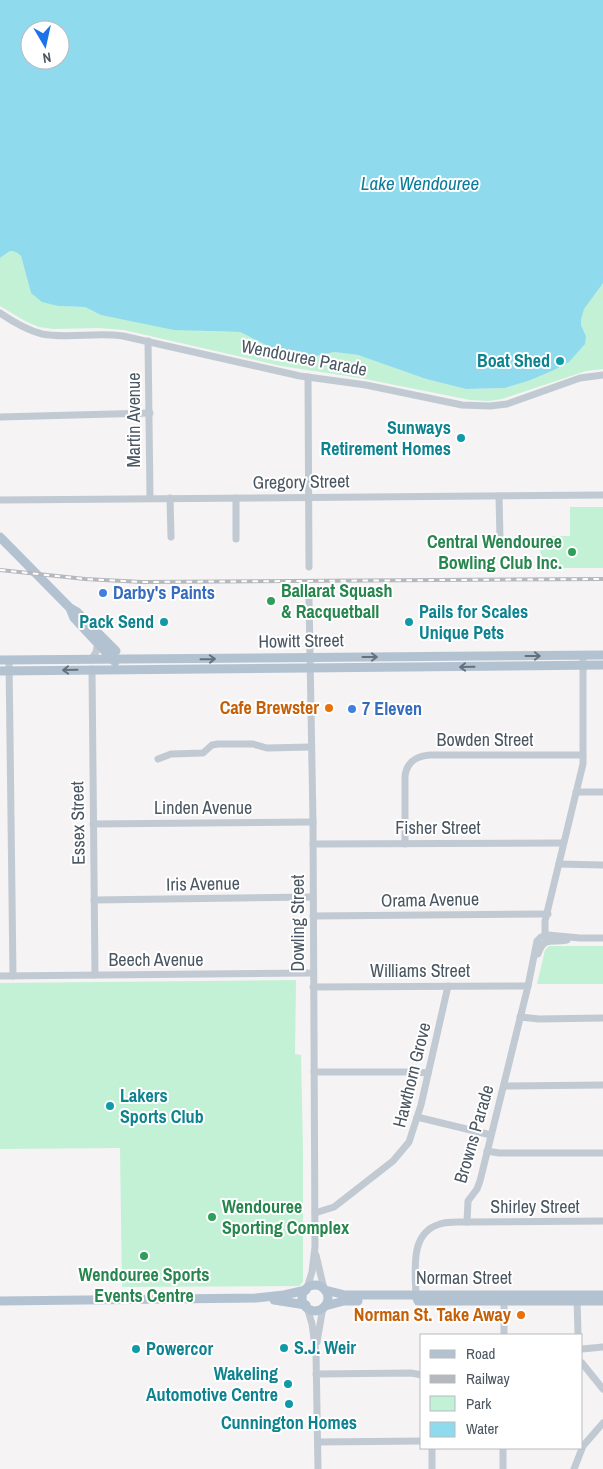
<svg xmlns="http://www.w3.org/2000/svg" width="603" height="1469" viewBox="0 0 603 1469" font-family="'Archivo Narrow',sans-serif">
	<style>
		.green { fill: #c3f1d5 }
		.water { fill: #90daee; fill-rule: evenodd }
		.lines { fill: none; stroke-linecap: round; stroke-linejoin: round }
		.minor { stroke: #c1cad2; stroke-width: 7 }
		.major { stroke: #b3c2d1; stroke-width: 9 }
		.rail-casing { stroke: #b5b8bd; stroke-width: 4 }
		.rail { stroke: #fff; stroke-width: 2; stroke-dasharray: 5.5; stroke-linecap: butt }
		.oneway { stroke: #64717d }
		.culture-dot { fill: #0f9aa8; stroke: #fff; stroke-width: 2 }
		.leisure-dot { fill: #2e9e5b; stroke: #fff; stroke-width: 2 }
		.shop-dot { fill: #3f7fe0; stroke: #fff; stroke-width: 2 }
		.food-dot { fill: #e8710a; stroke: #fff; stroke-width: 2 }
		.labels { text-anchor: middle; stroke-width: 4; stroke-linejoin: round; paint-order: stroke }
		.street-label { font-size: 18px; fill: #4a5661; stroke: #fff }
		.culture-label { font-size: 18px; font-weight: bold; fill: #0d838f; stroke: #fff; text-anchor: end }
		.leisure-label { font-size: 18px; font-weight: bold; fill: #27864d; stroke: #fff; text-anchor: start }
		.shop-label { font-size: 18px; font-weight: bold; fill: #366cbe; stroke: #fff; text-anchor: start }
		.food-label { font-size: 18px; font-weight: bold; fill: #c56008; stroke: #fff; text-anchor: end }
		.water-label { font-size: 19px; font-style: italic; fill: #0c7c9b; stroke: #fff }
	</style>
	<rect width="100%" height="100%" fill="#f5f3f3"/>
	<!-- green -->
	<g class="green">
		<path d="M 10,251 L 16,252 L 21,256 L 31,293 L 58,306 L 85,307 L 101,315 L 202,331 L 240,332 L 274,349 L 312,357 L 334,352 L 358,355 L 426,379 L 466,389 L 505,388 L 528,381 L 586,336 C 585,332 582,328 581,325 C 578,311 594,291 603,283 L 603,369 L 586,371 L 502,399 L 489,401 L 470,400 L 360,378 L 281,366 L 124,330 L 98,328 L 53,329 L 39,327 L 25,321 L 0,306 L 0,258 Z"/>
		<path d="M 570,507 L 603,507 L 603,568 L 541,568 L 540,536 L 570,536 Z"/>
		<path d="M 549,946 L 603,946 L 603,984 L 537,984 L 545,950 Z"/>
		<path d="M 296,980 L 295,1054 L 301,1055 L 303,1151 L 303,1282 L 299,1286 L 122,1287 L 120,1148 L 0,1149 L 0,983 Z"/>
	</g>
	<!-- water -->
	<path class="water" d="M 0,0 L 603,0 L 603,283 L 584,309 L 581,319 L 581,325 L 586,336 L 585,344 L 569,362 L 554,370 L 528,381 L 505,388 L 466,389 L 426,379 L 358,355 L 334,352 L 312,357 L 274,349 L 240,332 L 174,330 L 101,315 L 85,307 L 58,306 L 42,302 L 31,293 L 21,256 L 16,252 L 10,251 L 0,258 ZM 30,30 L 60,30 L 60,60 L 30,60 Z"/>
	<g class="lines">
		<!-- minor -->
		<g class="minor">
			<path d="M 0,313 C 13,322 26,330 42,334 C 68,339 96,332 123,336 L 300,376 L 366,385 L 462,405 L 490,406 L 507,404 L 580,378 L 603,375"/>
			<path d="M 148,341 L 150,498"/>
			<path d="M 308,377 L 309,567"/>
			<path d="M 0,417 L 150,413"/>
			<path d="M 499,496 L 500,539"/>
			<path d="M 170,498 L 171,537"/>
			<path d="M 236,498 L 236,539"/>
			<path d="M 0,500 L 603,495"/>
			<path d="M 9,660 L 13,976"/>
			<path d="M 91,660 L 96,652 L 98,642"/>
			<path d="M 92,669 L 95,975"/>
			<path d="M 158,759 L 171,754 L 203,753 L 212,745 L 218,744 L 253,744 L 267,748 L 311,747"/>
			<path d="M 576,792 L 603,792"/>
			<path d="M 93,824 L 313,822"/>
			<path d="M 313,844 L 563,843"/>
			<path d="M 405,844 L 405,776 C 407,761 417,756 430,755 L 583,755"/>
			<path d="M 559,864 L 603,865"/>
			<path d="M 94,900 L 313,897"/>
			<path d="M 313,916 L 548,914"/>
			<path d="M 548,941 L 545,936 L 545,921 L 583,764 L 583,655"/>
			<path d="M 538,954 C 544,936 551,943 567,940"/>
			<path d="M 0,976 L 313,973"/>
			<path d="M 313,987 L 528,986"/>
			<path d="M 520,1017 L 539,1019 L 603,1018"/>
			<path d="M 314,1072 L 415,1072 L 428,1073"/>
			<path d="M 504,1086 L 603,1085"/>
			<path d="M 417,1117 L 491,1135"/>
			<path d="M 487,1151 L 499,1153 L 603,1153"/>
			<path d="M 315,1213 L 334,1207 L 393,1161 L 409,1142 L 421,1105 L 448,986"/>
			<path d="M 467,1222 L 603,1221"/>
			<path d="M 316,1255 L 324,1289"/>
			<path d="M 307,1288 L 312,1272 L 315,1247 L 313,822 L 309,599"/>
			<path d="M 577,1297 L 578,1335"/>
			<path d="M 504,1298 L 504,1335"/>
			<path d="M 416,1299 C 416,1273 408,1233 440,1224 C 448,1221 458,1222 467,1222 L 468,1201 L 477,1189 L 480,1181 L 528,986 L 537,941 L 541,937 L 548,935 L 580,938 L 603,938"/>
			<path d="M 307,1307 L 312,1324 L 316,1353 L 318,1469"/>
			<path d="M 317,1342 L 323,1307"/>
			<path d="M 582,1349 L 603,1347"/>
			<path d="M 582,1363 L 603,1389"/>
			<path d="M 316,1374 L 411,1373 L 422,1375"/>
			<path d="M 318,1442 L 422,1441"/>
			<path d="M 432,1448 L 432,1469"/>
			<path d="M 503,1469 L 503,1448"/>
			<path d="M 574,1469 L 583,1446 L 603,1423"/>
		</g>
		<!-- major -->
		<g class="major">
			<path d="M 0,537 L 70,608 L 77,612 L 116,651"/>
			<path d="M 70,608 L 74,618 L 115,662"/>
			<path d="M 0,660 L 603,655"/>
			<path d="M 0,671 L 603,665"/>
			<circle cx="315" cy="1298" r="13"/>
			<path d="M 325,1290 L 345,1295 L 603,1295"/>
			<path d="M 274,1300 L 306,1305"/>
			<path d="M 0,1301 L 256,1298 L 284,1295 L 306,1290"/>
			<path d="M 418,1301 L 603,1301"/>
			<path d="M 325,1306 L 344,1301 L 358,1301"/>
		</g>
		<defs>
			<path id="rail" d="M 0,570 L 85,579 L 142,582 L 603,579"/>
		</defs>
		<!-- rail casing -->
		<use href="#rail" class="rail-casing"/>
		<!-- rail -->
		<use href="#rail" class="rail"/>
	</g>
	<!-- one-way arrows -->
	<defs><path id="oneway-shaft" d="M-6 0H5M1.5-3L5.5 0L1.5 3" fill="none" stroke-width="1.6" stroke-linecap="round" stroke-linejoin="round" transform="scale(1.25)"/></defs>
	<g class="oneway">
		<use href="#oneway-shaft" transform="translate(533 656)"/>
		<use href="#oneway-shaft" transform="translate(370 657)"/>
		<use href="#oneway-shaft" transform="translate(208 659) rotate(-1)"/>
		<use href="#oneway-shaft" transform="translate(467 667) rotate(179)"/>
		<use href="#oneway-shaft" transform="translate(70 670) rotate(179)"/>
	</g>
	<!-- markers -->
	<g class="culture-dot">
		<circle cx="560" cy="361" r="5"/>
		<circle cx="461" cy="438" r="5"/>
		<circle cx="164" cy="622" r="5"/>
		<circle cx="409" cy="622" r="5"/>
		<circle cx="110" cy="1106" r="5"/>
		<circle cx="284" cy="1348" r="5"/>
		<circle cx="136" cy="1349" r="5"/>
		<circle cx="288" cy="1384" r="5"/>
		<circle cx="289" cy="1404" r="5"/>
	</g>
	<g class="leisure-dot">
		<circle cx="572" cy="552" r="5"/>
		<circle cx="271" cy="601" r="5"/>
		<circle cx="212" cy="1217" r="5"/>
		<circle cx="144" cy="1256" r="5"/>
	</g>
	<g class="shop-dot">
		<circle cx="103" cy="593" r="5"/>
		<circle cx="352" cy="709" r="5"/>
	</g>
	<g class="food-dot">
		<circle cx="329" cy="708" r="5"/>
		<circle cx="521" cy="1315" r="5"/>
	</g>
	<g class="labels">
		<!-- street labels -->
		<g class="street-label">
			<text transform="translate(304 358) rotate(11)" y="6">Wendouree Parade</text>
			<text transform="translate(134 420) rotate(-90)" y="6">Martin Avenue</text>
			<text transform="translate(301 482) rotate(-1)" y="6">Gregory Street</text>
			<text transform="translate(301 641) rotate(-1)" y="6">Howitt Street</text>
			<text x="485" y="746">Bowden Street</text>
			<text x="203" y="814">Linden Avenue</text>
			<text transform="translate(78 823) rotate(-91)" y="6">Essex Street</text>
			<text x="438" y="834">Fisher Street</text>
			<text transform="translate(203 884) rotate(-1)" y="6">Iris Avenue</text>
			<text transform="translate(430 900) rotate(-1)" y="6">Orama Avenue</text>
			<text transform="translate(298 923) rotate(-90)" y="6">Dowling Street</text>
			<text x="156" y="966">Beech Avenue</text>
			<text x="420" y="977">Williams Street</text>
			<text transform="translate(412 1075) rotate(-76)" y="6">Hawthorn Grove</text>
			<text transform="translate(474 1134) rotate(-74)" y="6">Browns Parade</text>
			<text x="535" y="1213">Shirley Street</text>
			<text x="464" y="1284">Norman Street</text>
		</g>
		<!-- culture labels -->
		<g class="culture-label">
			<text x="550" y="367">Boat Shed</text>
			<text x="451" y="434">Sunways<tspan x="451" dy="21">Retirement Homes</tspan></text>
			<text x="419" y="618" text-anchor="start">Pails for Scales<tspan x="419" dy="21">Unique Pets</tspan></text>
			<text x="154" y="628">Pack Send</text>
			<text x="120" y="1102" text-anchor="start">Lakers<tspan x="120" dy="21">Sports Club</tspan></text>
			<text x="294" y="1354" text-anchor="start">S.J. Weir</text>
			<text x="146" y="1355" text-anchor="start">Powercor</text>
			<text x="278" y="1380">Wakeling<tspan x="278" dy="21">Automotive Centre</tspan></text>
			<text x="289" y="1429" text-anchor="middle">Cunnington Homes</text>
		</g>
		<!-- leisure labels -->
		<g class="leisure-label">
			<text x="562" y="548" text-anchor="end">Central Wendouree<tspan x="562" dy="21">Bowling Club Inc.</tspan></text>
			<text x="281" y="597">Ballarat Squash<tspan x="281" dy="21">&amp; Racquetball</tspan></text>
			<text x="222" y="1213">Wendouree<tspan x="222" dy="21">Sporting Complex</tspan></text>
			<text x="144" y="1281" text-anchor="middle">Wendouree Sports<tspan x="144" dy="21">Events Centre</tspan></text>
		</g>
		<!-- shop labels -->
		<g class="shop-label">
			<text x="113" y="599">Darby's Paints</text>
			<text x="362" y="715">7 Eleven</text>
		</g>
		<!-- food labels -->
		<g class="food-label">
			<text x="319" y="714">Cafe Brewster</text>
			<text x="511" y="1321">Norman St. Take Away</text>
		</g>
		<!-- water labels -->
		<g class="water-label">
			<text x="420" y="190">Lake Wendouree</text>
		</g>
	</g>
	<!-- legend -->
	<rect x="420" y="1334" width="162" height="115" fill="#ffffff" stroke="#b7bbc0"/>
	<rect x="430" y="1350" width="25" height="8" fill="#b3c2d1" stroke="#b7bbc0"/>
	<text x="466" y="1359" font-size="15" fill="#4a5661">Road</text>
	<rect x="430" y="1375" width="25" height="8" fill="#b5b8bd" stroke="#b7bbc0"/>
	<text x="466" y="1384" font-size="15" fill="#4a5661">Railway</text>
	<rect x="430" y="1396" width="25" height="15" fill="#c3f1d5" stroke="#b7bbc0"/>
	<text x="466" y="1409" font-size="15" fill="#4a5661">Park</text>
	<rect x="430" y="1422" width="25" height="15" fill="#90daee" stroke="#b7bbc0"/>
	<text x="466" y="1434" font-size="15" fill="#4a5661">Water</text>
	<!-- north arrow -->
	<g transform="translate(45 45) rotate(171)"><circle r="24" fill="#ffffff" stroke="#b7bbc0"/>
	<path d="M0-4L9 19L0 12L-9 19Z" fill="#1a73e8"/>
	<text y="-8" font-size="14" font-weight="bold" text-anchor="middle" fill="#4a5661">N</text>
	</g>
</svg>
